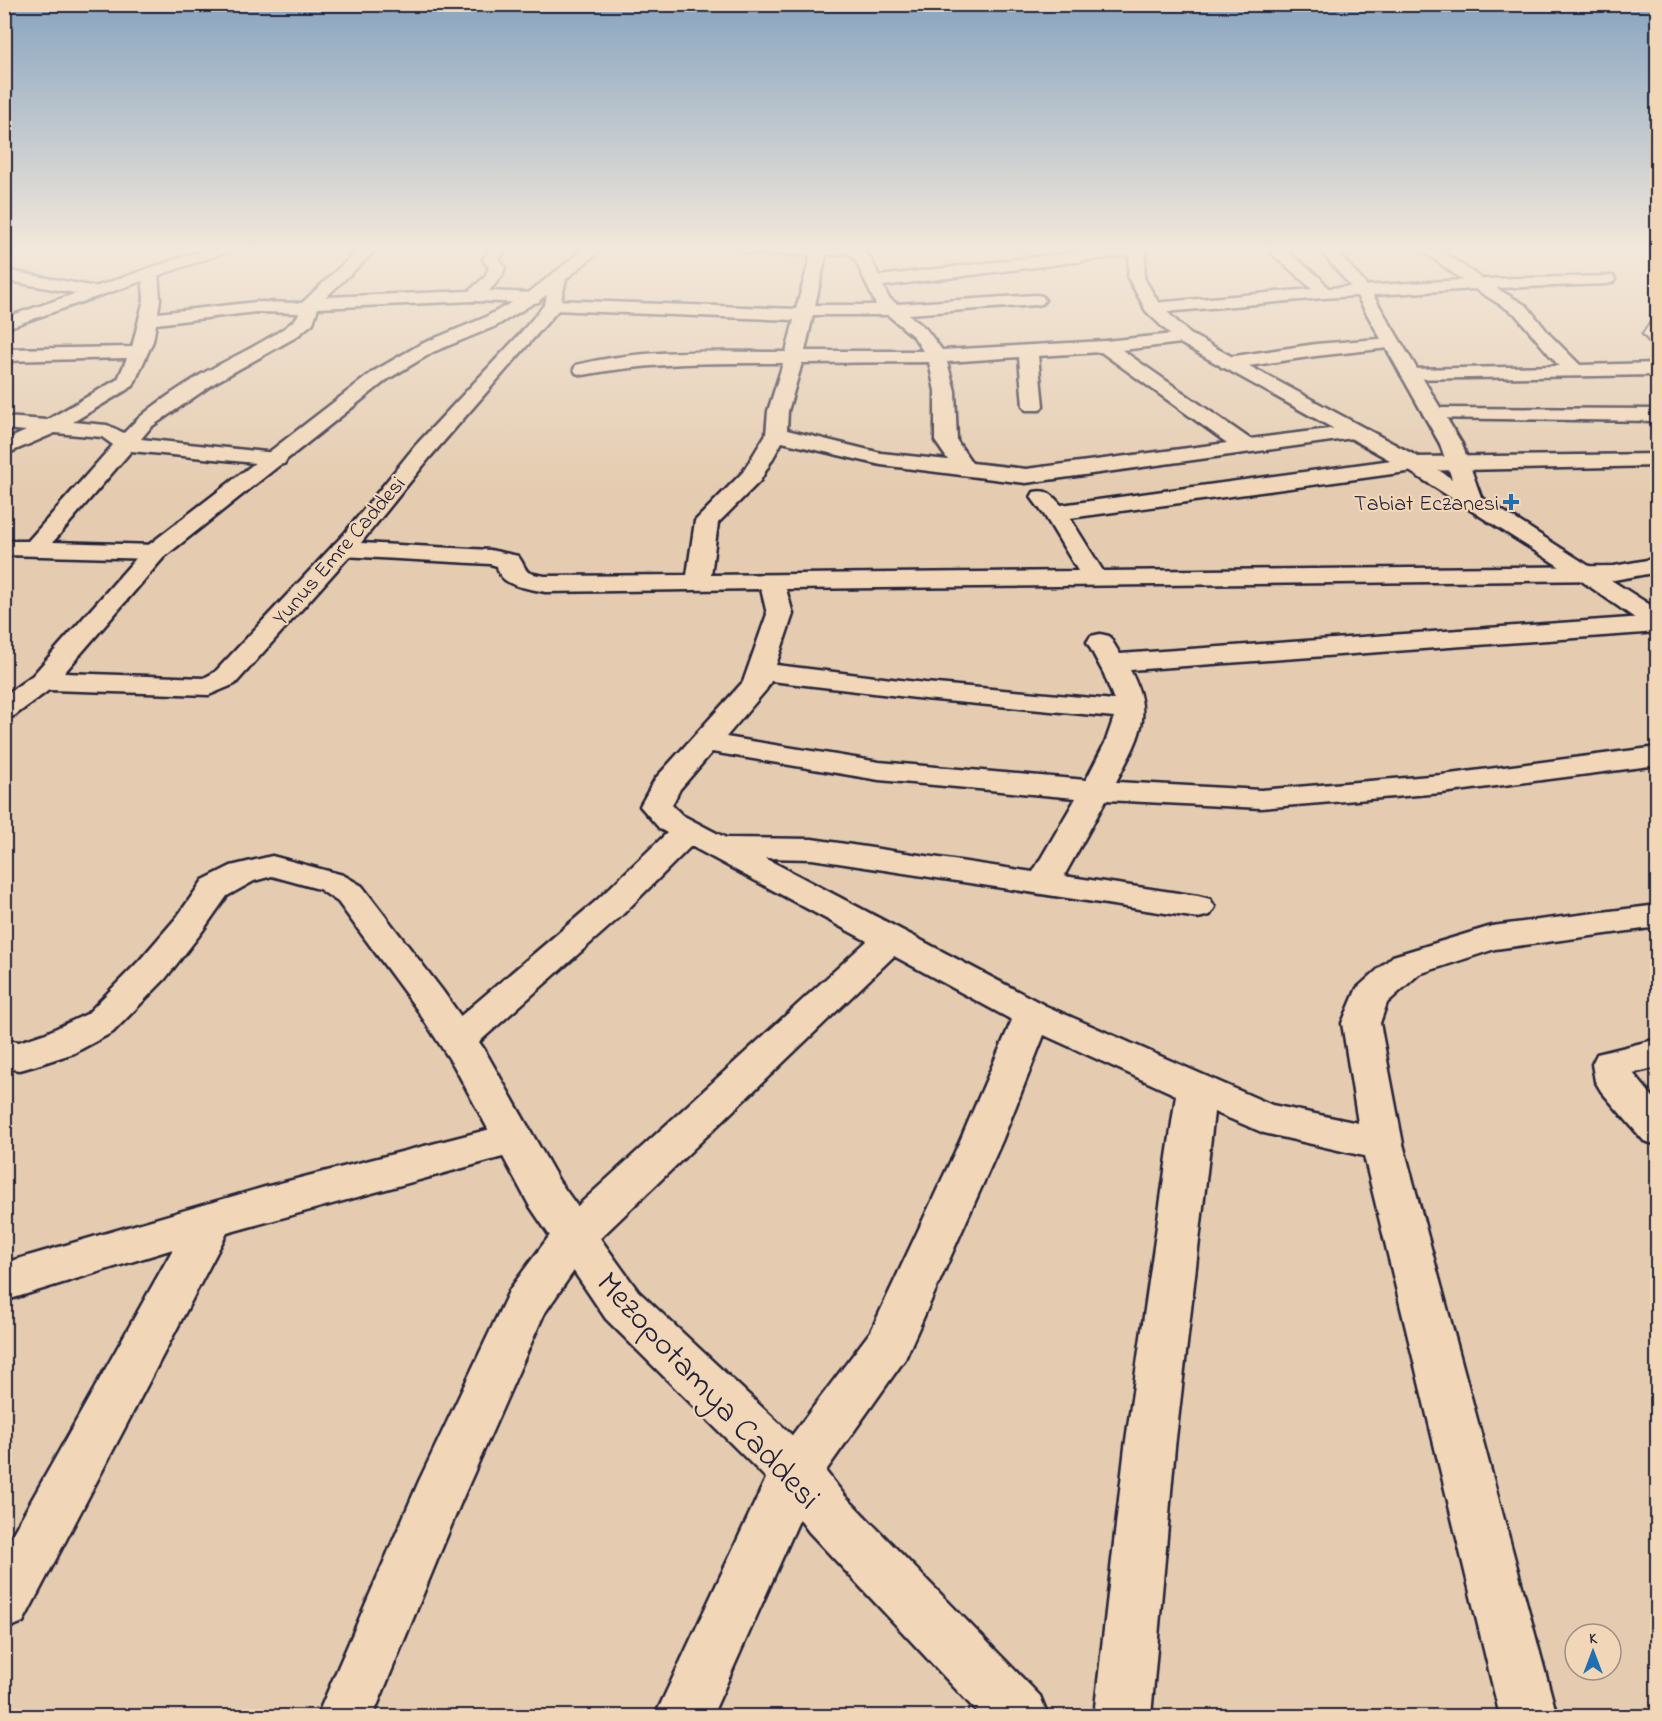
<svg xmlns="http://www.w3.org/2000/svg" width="1662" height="1721" viewBox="0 0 1662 1721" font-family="'Indie Flower',sans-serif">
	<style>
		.built { fill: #d6bea7 }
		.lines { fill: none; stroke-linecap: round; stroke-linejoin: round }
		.street-casing { stroke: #22223b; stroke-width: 5 }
		.secondary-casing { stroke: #22223b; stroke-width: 5 }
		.street { fill: #f1d7b8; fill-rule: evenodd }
		.secondary { fill: #f1d7b8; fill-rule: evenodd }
		.poi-dot { fill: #1f6fb2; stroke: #f1d7b8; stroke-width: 2 }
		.labels { text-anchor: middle; stroke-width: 4.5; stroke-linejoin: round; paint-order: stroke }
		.far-poi-label { font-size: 22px; fill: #22223b; stroke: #f1d7b8; text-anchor: end }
		.far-street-label { font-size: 22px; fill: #22223b; stroke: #f1d7b8 }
		.near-street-label { font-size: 33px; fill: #22223b; stroke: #f1d7b8 }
	</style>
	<rect width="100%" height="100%" fill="#e5ccb0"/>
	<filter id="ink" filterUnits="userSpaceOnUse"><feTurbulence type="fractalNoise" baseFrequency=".0167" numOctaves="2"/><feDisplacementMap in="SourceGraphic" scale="12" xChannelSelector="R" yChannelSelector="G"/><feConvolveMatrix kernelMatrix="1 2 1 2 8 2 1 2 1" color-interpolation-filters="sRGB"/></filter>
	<g filter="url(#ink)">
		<!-- built -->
		<path class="built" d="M 1000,248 L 1103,248 L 1024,260 Z"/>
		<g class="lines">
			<defs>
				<g id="street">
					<path d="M 360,248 L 378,248 L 326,297 L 469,291 L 485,277 L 489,267 L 483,260 L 490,248 L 506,248 L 499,260 L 505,267 L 502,276 L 489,291 L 533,293 L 539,294 L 541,298 L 539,302 L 533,303 L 473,301 L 318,308 L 313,323 L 296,337 L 216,382 L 151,427 L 141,439 L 276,453 L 284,454 L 287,459 L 284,464 L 276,465 L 131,451 L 53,542 L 155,545 L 164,547 L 167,552 L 164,557 L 155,559 L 4,555 L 4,541 L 28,541 L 113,445 L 102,437 L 55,433 L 4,455 L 4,441 L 26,431 L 4,429 L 4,417 L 47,420 L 118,379 L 127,358 L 4,361 L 4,349 L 132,347 L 144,299 L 142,273 L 144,270 L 150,268 L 158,273 L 160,299 L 158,313 L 256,302 L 302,303 ZM 256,312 L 299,313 C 295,329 220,363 202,374 C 175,391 145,409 124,433 L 107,425 L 73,422 L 133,386 L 153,341 L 156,324 Z"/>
					<path d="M 813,248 L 825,248 L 827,251 L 815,305 L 876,305 L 856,261 L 843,248 L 860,248 L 871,259 L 879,276 L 1110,248 L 1145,248 L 1143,252 L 1138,254 L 883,286 L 889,298 L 897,304 L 1036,295 L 1042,296 L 1045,300 L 1042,304 L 1036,305 L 908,314 L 926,329 L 942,350 L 1105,341 L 1184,333 L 1190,334 L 1193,338 L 1190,342 L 1122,350 L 1250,439 L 1353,426 L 1360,428 L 1363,432 L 1360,436 L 1353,438 L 1026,483 L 881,465 L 782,442 L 760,481 L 718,523 L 711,575 L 1078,571 L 1045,516 L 1031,497 L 1034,492 C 1048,489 1052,495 1061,505 L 1414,457 L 1658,454 L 1658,466 L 1414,471 L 1070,518 L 1103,571 L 1614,566 L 1658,558 L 1658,572 L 1614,580 L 786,589 L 793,614 L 776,665 L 925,683 L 1114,700 L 1104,674 L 1087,642 L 1091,636 L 1100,634 L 1109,636 L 1120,654 L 1658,616 L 1658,632 L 1130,670 C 1155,717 1138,739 1116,782 L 1261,790 L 1442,775 L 1658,747 L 1658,765 L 1442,793 L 1261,808 L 1106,800 L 1064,876 L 1198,896 L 1210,899 L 1215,907 L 1210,915 L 1198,918 L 812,859 L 765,858 L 1046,1006 L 1272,1105 L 1358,1123 L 1342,1023 L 1357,988 L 1393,956 L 1492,926 L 1658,905 L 1658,927 L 1495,949 L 1419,974 L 1387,1003 L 1380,1023 L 1403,1144 L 1557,1716 L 1500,1716 L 1364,1156 L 1264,1133 L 1214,1112 L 1175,1447 L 1151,1716 L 1094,1716 L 1125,1447 L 1176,1095 L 1044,1035 L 1002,1141 L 905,1359 L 813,1489 L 712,1716 L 655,1716 L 777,1455 L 871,1331 L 960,1141 L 1012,1020 L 894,956 L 589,1249 L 544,1314 L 461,1502 L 373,1716 L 317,1716 L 419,1481 L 510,1289 L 559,1223 L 867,941 L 691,846 L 620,917 L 470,1050 L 457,1054 L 444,1050 L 438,1040 L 444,1030 L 596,901 L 667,833 L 660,829 L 640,806 L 655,779 L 743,682 L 767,614 L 761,589 L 545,592 C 529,588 499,587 497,566 L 490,564 L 343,556 L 334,554 L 331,549 L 334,544 L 343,542 L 490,550 L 518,556 C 530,573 521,572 545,576 L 687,575 L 695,521 L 743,472 L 766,434 L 768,411 L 783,363 C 716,363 650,362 583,375 L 576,373 L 574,369 L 576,365 C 645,348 716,352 786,352 L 794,320 L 553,310 L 547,309 L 544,305 L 547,301 L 553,300 L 796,309 ZM 813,315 L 888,315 L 914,337 L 923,351 L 805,351 ZM 1101,352 L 1227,443 L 1026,469 L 972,463 L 957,441 L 955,391 L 947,362 L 1019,357 L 1023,406 L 1026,410 L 1040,410 L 1043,406 L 1038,356 ZM 929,362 L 935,391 L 935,441 L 948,460 L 881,453 L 787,430 L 788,411 L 802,363 ZM 771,681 L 925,699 L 1114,717 L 1105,743 L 1086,780 L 879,762 L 726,737 L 766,690 ZM 712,752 L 879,780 L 1076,798 L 1033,872 L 812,839 L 726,838 L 682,815 L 672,805 L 680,789 Z"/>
					<path d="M 1266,248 L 1283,248 L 1320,278 L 1328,288 L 1462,280 L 1420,248 L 1438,248 L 1482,279 L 1613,276 L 1615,279 L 1613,282 L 1607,284 L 1496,288 L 1527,306 L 1550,335 L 1580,365 L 1658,363 L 1658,375 L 1404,379 L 1401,375 L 1404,371 L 1411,369 L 1559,366 L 1515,314 L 1475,289 L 1323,298 L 1153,313 L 1147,312 L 1144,308 L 1147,304 L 1153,303 L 1312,289 Z"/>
					<path d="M 4,270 L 96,287 L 104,292 L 96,297 L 4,280 Z"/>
					<path d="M 1658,320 L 1658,345 L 1652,344 L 1643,334 L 1652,321 Z"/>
					<path d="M 1392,338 L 1398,339 L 1401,343 L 1398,347 L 1316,356 L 1228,369 L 1221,367 L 1219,363 L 1221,359 L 1228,357 L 1316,344 Z"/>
					<path d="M 1433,408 L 1658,409 L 1658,421 L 1426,418 L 1423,414 L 1426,410 Z"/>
					<path d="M 1658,1039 L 1658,1067 L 1633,1073 L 1658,1103 L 1658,1145 L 1644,1141 L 1601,1091 L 1595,1081 L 1592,1064 L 1597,1054 Z"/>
					<path d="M 514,1123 L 528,1128 L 534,1139 L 528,1150 L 227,1233 L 23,1622 L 4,1630 L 4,1549 L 173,1249 L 4,1301 L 4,1263 L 265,1187 Z"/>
				</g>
				<g id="secondary">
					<path d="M 209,248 L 232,248 L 229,251 L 4,329 L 4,318 Z"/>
					<path d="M 586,248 L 603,248 L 566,279 L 559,309 L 431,456 L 360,544 L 235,684 L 209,695 L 49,690 L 14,716 L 4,718 L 4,696 L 33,675 L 146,547 L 374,371 L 421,344 L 484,318 L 527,294 ZM 547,295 L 545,304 L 518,336 L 415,446 L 344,534 L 215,672 L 204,678 L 64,673 L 164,557 L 388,379 L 433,352 L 496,326 Z"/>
					<path d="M 738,248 L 858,248 C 847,261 766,253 746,253 Z"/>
					<path d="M 1130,248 L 1146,248 L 1144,278 L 1160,305 L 1190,334 L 1422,459 L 1452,479 L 1440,444 L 1353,289 L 1318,248 L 1334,248 L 1368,287 L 1462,444 L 1481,497 L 1658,610 L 1658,630 L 1649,628 L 1576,577 L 1406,469 L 1178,342 L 1147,312 L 1128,278 Z"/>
					<path d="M 272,856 L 343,875 L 362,886 L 442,990 L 484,1049 L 559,1181 L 638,1291 L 813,1455 L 845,1496 L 1040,1696 L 1048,1716 L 981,1716 L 809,1532 L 777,1489 L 606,1319 L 529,1205 L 454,1066 L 416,1008 L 338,902 L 319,889 L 272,876 L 254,881 L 227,896 L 201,933 L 165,979 L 113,1032 L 74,1053 L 34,1066 L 20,1070 L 4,1068 L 4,1040 L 19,1042 L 46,1033 L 87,1014 L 139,961 L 177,917 L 203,880 L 231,866 Z"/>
				</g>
			</defs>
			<!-- street casing -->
			<use href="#street" class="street-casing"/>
			<!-- secondary casing -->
			<use href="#secondary" class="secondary-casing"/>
			<!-- street -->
			<use href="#street" class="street"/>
			<!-- secondary -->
			<use href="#secondary" class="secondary"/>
		</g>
	</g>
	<!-- sky -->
	<linearGradient id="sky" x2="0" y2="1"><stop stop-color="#89a5c0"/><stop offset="0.51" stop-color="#f3e8db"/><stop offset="1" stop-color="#f3e8db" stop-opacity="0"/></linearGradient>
	<rect width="1662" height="489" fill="url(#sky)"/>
	<!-- markers -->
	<path class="poi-dot" d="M1508 493h6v6h6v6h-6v6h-6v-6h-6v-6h6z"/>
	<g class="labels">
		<!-- far-poi labels -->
		<g class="far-poi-label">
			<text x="1499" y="510">Tabiat Eczanesi</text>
		</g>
		<!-- far-street labels -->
		<g class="far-street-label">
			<text transform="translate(338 550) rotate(-49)" y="8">Yunus Emre Caddesi</text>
		</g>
		<!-- near-street labels -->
		<g class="near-street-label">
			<text transform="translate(710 1389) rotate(47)" y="12">Mezopotamya Caddesi</text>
		</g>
	</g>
	<!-- margin -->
	<rect width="1662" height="1721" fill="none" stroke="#f1d7b8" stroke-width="24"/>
	<rect x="12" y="12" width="1638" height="1697" fill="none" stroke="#22223b" stroke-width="2" filter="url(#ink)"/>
	<!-- north arrow -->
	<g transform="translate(1593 1652)"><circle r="28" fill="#f1d7b8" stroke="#9e8f86" stroke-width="1.5"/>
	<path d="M0-4.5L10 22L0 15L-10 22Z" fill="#1f6fb2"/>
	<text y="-9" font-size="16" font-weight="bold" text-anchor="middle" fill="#22223b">K</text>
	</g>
</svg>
